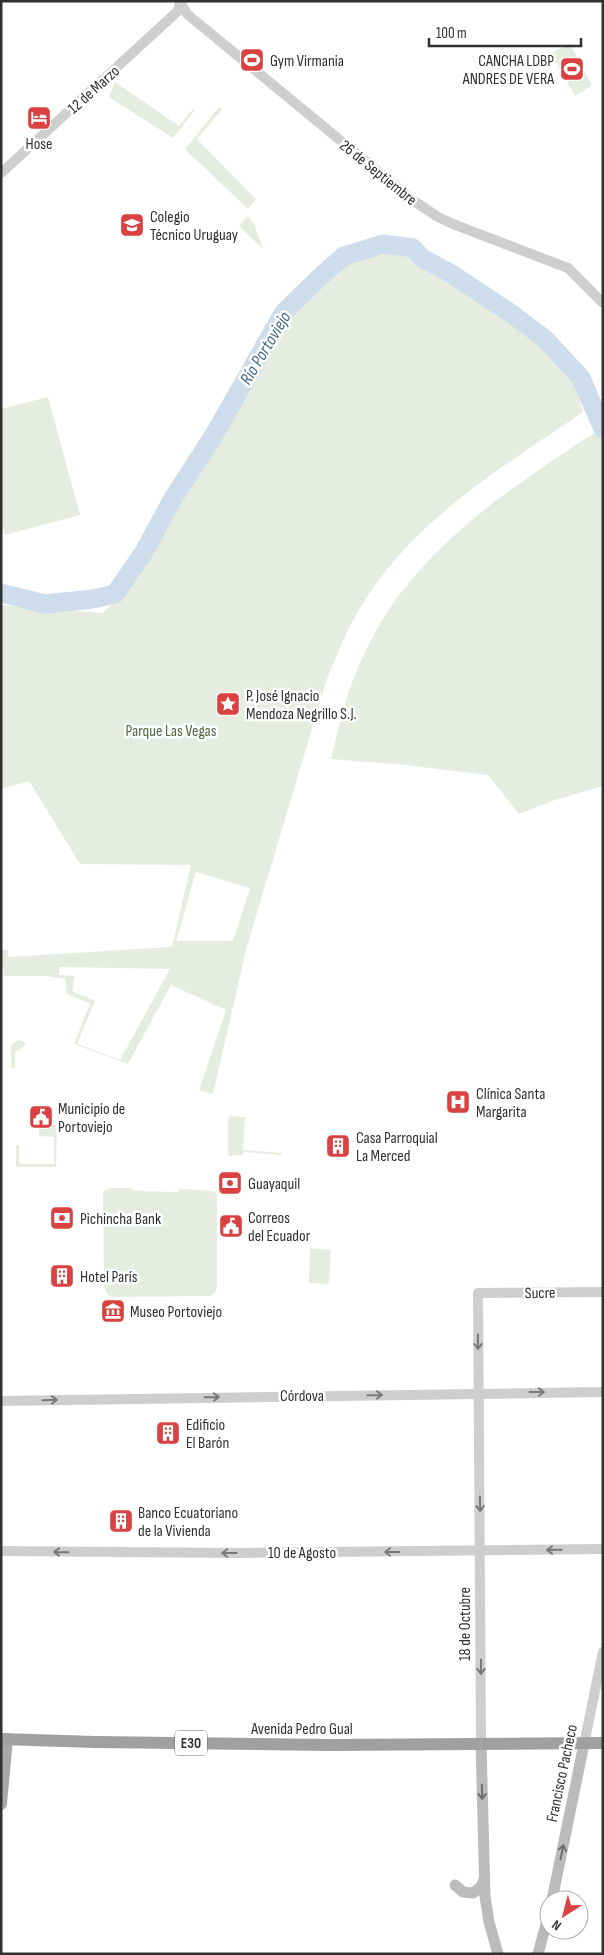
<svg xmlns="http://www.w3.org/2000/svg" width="604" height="1955" viewBox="0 0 604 1955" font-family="'Sofia Sans Condensed',sans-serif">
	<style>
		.green { fill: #e6ede0; fill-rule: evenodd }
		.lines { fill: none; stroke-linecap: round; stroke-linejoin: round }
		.river { stroke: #ceddeb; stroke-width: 19 }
		.tertiary { stroke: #cecece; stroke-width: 10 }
		.secondary { stroke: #bbb; stroke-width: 11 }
		.primary { stroke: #a9a9a9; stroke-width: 12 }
		.trunk { stroke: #a0a0a0; stroke-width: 12 }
		.oneway { stroke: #787878 }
		.oneway2 { stroke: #6f6f6f }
		.labels { text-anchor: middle; stroke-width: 5; stroke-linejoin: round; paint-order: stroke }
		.shield { fill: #fff; stroke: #6f6f6f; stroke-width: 1 }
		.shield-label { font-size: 15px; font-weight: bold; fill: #313131 }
		.poi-label { font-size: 16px; fill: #313131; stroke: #fff; text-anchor: start }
		.street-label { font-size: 16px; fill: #313131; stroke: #fff }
		.park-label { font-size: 16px; fill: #516a41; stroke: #fff }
		.water-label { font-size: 18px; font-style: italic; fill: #436b8e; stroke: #fff }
	</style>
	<rect width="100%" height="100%" fill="#fff"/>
	<!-- green -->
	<g class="green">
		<path d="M 570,44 L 592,85 L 575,96 L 551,53 Z"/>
		<path d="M 115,82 L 179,126 L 193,109 L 195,110 L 173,138 L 109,97 Z"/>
		<path d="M 219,107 L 222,109 L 197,139 L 256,199 L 248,209 L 185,149 Z"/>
		<path d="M 248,216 L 254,224 L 263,249 L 239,226 Z"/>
		<path d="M 389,250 L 410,255 L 516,326 L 554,358 L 577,387 L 583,412 C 504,466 418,517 365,600 C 349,624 338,652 327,679 L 247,946 L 213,1094 L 199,1090 L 226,1010 L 171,985 L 128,1064 L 74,1044 L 90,1004 L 67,994 L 65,979 L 46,976 L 4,976 L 1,950 L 8,950 L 8,957 L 172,947 L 191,865 L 80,864 L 29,781 L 1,789 L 1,605 L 103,613 L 118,599 L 136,576 L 189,484 L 220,439 L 283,325 L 340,266 L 372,251 ZM 196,872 L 250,888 L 233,941 L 176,941 ZM 59,967 L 60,967 L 170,969 L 120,1060 L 77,1044 L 95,1001 L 72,991 L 75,976 L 59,975 Z"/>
		<path d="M 48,397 L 80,515 L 5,535 L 1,519 L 1,409 Z"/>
		<path d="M 603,427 L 603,786 L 552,801 L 519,814 L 488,775 L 405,765 L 331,759 C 338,731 344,701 355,675 C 365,652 376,628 390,608 C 443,530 526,478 603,427 Z"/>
		<path d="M 18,1040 L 26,1043 L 24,1046 L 15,1053 L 15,1068 L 11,1068 L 11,1045 Z"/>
		<path d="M 230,1116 L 245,1117 L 243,1150 L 282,1153 L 281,1155 L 243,1152 L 242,1155 L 229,1156 L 228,1151 L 228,1119 Z"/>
		<path d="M 39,1124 L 57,1125 L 56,1167 L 16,1167 L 16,1145 L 19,1145 L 19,1164 L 54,1164 L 54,1137 L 39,1136 Z"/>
		<path d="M 110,1188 L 131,1188 L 133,1191 L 178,1192 L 180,1189 L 213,1191 L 217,1194 L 217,1288 L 214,1294 L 211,1296 L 112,1297 L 108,1295 L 104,1287 L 103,1195 L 104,1191 Z"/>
		<path d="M 310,1248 L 331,1250 L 329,1284 L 309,1283 Z"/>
	</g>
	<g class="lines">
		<!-- river -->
		<path class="river" d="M 1,593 L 45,604 L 93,599 L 115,594 L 144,552 L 172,500 L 214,435 L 284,312 L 321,276 L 344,256 L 383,244 L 413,248 L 422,258 L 450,273 L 512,314 L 545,339 L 581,378 L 603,429"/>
		<!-- tertiary -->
		<g class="tertiary">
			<path d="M 180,1 L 187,14 L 414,201 L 438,217 L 453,224 L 568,268 L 603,303"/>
			<path d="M 1,173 L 178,11 L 180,2"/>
			<path d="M 1,1401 L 603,1392"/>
			<path d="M 1,1551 L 236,1553 L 603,1549"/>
			<path d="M 481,1743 L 478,1293 L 603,1292"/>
			<path d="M 584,1744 L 603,1652"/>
		</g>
		<!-- secondary -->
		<g class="secondary">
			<path d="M 481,1743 L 485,1896 L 489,1922 L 498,1954"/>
			<path d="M 455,1885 L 463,1892 L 473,1893 L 481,1887 L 484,1879"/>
			<path d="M 552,1900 L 584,1744"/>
			<path d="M 538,1954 L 549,1913"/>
		</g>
		<!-- primary -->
		<path class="primary" d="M 1,1804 L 7,1739"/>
		<!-- trunk -->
		<path class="trunk" d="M 1,1739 L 95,1742 L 330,1745 L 603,1743"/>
	</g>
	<!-- one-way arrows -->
	<defs><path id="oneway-shaft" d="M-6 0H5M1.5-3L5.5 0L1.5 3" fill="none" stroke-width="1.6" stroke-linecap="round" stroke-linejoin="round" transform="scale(1.25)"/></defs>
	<g class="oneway">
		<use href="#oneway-shaft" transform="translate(478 1342) rotate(89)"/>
		<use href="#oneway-shaft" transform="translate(537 1392)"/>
		<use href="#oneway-shaft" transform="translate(375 1395) rotate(-1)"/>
		<use href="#oneway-shaft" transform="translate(212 1397) rotate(-1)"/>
		<use href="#oneway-shaft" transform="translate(50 1400) rotate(-2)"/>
		<use href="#oneway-shaft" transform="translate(480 1504) rotate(89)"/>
		<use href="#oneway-shaft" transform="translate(554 1550) rotate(179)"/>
		<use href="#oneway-shaft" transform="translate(61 1552) rotate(-179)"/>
		<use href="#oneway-shaft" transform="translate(392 1552) rotate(180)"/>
		<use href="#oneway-shaft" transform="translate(229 1553) rotate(180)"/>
		<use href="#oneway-shaft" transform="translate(481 1667) rotate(90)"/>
	</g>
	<g class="oneway2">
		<use href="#oneway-shaft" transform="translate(482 1792) rotate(89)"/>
		<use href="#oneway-shaft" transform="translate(562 1852) rotate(-78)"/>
	</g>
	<!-- icons -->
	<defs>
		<symbol id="stadium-square" viewBox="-11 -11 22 22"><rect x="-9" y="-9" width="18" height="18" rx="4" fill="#da4141" stroke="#fff"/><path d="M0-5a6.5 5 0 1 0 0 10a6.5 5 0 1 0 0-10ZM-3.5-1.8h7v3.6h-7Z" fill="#fff"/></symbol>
		<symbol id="hotel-square" viewBox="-11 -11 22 22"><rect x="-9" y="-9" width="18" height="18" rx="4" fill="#da4141" stroke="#fff"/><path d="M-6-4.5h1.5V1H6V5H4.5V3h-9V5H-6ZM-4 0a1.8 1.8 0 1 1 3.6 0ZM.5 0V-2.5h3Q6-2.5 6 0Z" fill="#fff"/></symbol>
		<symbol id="school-square" viewBox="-11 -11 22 22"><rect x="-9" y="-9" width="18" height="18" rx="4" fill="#da4141" stroke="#fff"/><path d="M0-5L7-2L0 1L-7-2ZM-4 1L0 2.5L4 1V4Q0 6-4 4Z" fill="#fff"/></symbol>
		<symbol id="sight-square" viewBox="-11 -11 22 22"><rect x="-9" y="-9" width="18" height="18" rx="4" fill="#da4141" stroke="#fff"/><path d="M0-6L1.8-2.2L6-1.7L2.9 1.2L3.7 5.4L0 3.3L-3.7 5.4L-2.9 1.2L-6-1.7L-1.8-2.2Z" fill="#fff"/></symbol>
		<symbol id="hospital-square" viewBox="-11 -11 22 22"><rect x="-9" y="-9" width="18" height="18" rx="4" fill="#da4141" stroke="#fff"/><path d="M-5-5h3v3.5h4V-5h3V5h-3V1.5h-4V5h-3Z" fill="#fff"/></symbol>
		<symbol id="civic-square" viewBox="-11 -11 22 22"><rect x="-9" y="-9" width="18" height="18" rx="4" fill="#da4141" stroke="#fff"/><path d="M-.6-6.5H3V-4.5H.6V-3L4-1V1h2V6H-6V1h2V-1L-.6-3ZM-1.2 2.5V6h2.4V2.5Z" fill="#fff"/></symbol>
		<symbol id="building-square" viewBox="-11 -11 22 22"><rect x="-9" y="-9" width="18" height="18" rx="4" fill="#da4141" stroke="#fff"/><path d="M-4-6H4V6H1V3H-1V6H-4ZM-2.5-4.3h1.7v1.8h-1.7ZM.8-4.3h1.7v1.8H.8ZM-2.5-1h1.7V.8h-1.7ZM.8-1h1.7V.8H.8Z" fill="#fff"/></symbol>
		<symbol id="bank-square" viewBox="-11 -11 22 22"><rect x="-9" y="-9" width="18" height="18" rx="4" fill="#da4141" stroke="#fff"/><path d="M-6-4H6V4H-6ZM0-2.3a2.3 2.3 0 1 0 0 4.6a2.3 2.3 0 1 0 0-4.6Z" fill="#fff"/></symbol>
		<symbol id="museum-square" viewBox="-11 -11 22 22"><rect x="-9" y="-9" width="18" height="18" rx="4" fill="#da4141" stroke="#fff"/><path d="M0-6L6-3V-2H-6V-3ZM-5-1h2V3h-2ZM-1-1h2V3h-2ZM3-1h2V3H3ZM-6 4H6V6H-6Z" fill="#fff"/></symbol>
	</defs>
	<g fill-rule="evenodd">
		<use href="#stadium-square" x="238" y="46" width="28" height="28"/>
		<use href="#stadium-square" x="558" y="55" width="28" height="28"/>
		<use href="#hotel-square" x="25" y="104" width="28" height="28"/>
		<use href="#school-square" x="118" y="211" width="28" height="28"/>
		<use href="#sight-square" x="214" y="690" width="28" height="28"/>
		<use href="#hospital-square" x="444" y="1088" width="28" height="28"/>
		<use href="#civic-square" x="27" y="1103" width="28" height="28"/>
		<use href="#building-square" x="324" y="1132" width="28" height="28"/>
		<use href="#bank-square" x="216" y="1169" width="28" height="28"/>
		<use href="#bank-square" x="48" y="1204" width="28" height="28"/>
		<use href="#civic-square" x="217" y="1212" width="28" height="28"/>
		<use href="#building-square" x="48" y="1262" width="28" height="28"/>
		<use href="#museum-square" x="99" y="1297" width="28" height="28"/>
		<use href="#building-square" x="154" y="1419" width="28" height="28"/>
		<use href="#building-square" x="107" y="1507" width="28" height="28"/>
	</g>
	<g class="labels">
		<!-- shield labels -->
		<rect class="shield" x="175" y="1730.5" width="32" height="25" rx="4"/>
		<g class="shield-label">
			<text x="191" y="1748">E30</text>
		</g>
		<!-- poi labels -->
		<g class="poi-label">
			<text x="270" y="66">Gym Virmania</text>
			<text x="554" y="66" text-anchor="end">CANCHA LDBP<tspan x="554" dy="18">ANDRES DE VERA</tspan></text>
			<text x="39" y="149" text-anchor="middle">Hose</text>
			<text x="150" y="222">Colegio<tspan x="150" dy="18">Técnico Uruguay</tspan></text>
			<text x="246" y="701">P. José Ignacio<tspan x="246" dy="18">Mendoza Negrillo S.J.</tspan></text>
			<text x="476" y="1099">Clínica Santa<tspan x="476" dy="18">Margarita</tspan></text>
			<text x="58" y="1114">Municipio de<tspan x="58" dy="18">Portoviejo</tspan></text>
			<text x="356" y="1143">Casa Parroquial<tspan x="356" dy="18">La Merced</tspan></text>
			<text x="248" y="1189">Guayaquil</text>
			<text x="248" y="1223">Correos<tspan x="248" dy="18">del Ecuador</tspan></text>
			<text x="80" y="1224">Pichincha Bank</text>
			<text x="80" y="1282">Hotel París</text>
			<text x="130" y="1317">Museo Portoviejo</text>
			<text x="186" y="1430">Edificio<tspan x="186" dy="18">El Barón</tspan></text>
			<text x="138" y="1518">Banco Ecuatoriano<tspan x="138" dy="18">de la Vivienda</tspan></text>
		</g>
		<!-- street labels -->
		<g class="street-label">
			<text transform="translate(93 89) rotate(-42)" y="6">12 de Marzo</text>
			<text transform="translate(379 172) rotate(39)" y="6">26 de Septiembre</text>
			<text transform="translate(540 1292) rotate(-1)" y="6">Sucre</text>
			<text x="302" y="1401">Córdova</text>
			<text x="302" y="1558">10 de Agosto</text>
			<text transform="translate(464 1624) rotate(-90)" y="6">18 de Octubre</text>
			<text x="302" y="1734">Avenida Pedro Gual</text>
			<text transform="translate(561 1773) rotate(-78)" y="6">Francisco Pacheco</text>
		</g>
		<!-- park labels -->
		<g class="park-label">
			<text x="171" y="736">Parque Las Vegas</text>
		</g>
		<!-- water labels -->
		<g class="water-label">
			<text transform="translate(265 348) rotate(-59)" y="6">Río Portoviejo</text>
		</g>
	</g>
	<!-- border -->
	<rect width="604" height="1955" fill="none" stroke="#313131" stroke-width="5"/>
	<!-- north arrow -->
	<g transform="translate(564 1915) rotate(216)"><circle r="24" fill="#ffffff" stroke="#adadad"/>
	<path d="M0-4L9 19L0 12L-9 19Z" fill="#da4141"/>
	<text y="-8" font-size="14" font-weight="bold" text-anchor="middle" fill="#313131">N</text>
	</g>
	<!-- scale -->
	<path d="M429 38v8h152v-8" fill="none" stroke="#313131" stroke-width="2.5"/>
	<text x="436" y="38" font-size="15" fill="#313131" stroke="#ffffff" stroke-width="4" paint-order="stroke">100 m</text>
</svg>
